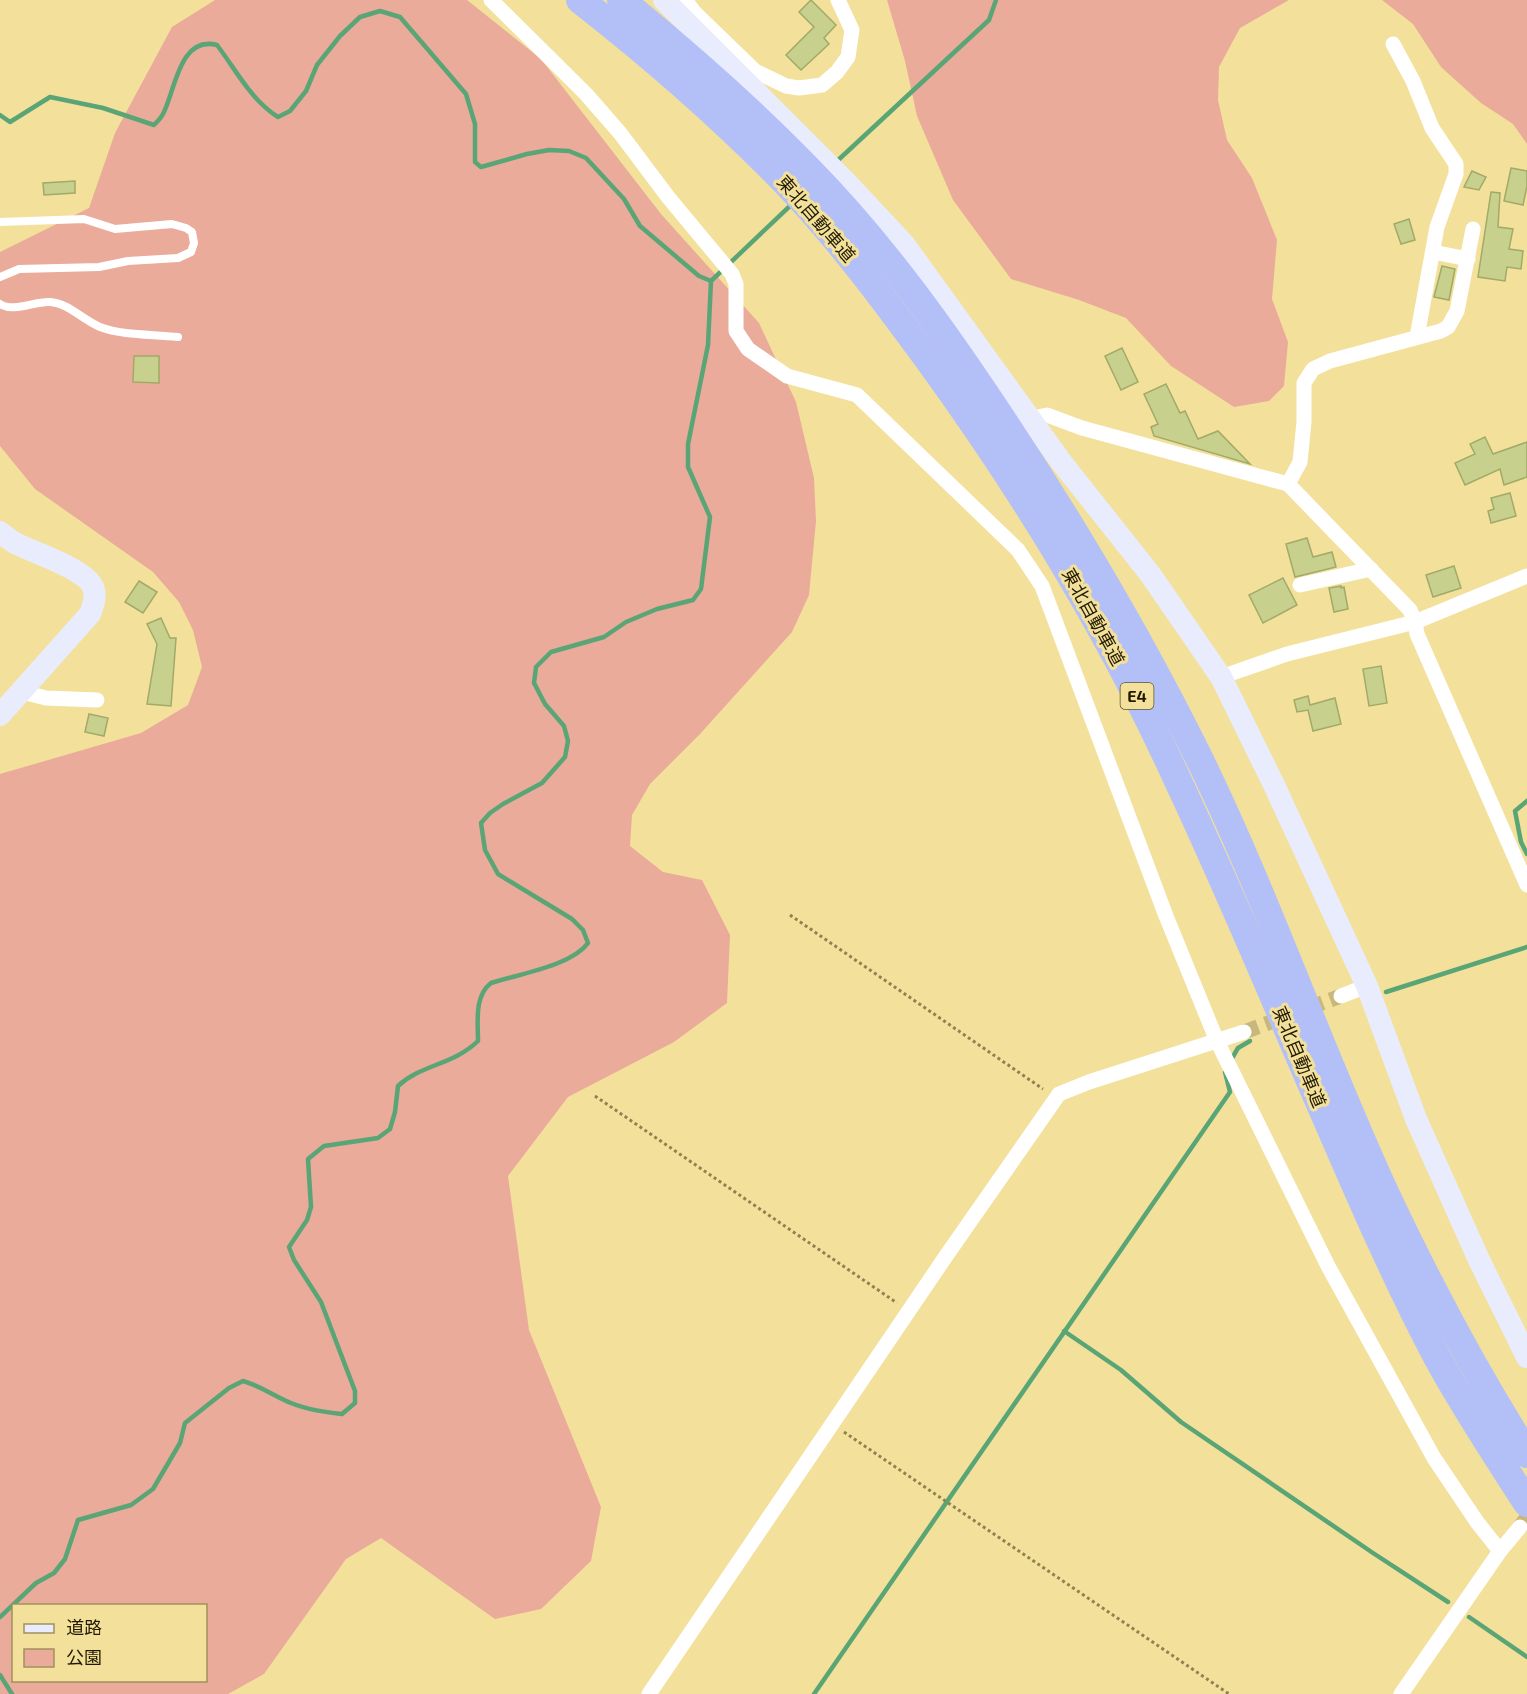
<svg xmlns="http://www.w3.org/2000/svg" width="1527" height="1694" viewBox="0 0 1527 1694" font-family="'Exo 2','Noto Sans JP',sans-serif">
	<style>
		.green { fill: #eaab9b; fill-rule: evenodd }
		.lines { fill: none; stroke-linecap: round; stroke-linejoin: round }
		.stream { stroke: #5aa576; stroke-width: 4.5 }
		.building { fill: #c7d18d; stroke: #a1aa67; stroke-width: 1.5 }
		.street-tunnel { stroke: #c9b87c; stroke-width: 15; stroke-dasharray: 15 8; stroke-linecap: butt }
		.path { stroke: #8f8251; stroke-width: 3; stroke-dasharray: 3 3; stroke-linecap: butt }
		.lane { stroke: #fff; stroke-width: 8 }
		.street { stroke: #fff; stroke-width: 15 }
		.secondary { stroke: #e8ecfd; stroke-width: 22 }
		.highway { stroke: #b3c0f7; stroke-width: 28 }
		.labels { text-anchor: middle; stroke-width: 6; stroke-linejoin: round; paint-order: stroke }
		.shield { fill: #f3e09b; stroke: #60552e; stroke-width: 1.5 }
		.shield-label { font-size: 16px; font-weight: bold; fill: #211a00 }
		.street-label { font-size: 18px; fill: #211a00; stroke: #f3e09b }
	</style>
	<rect width="100%" height="100%" fill="#f3e09b"/>
	<!-- green -->
	<g class="green">
		<path d="M 215,0 L 467,0 L 541,59 L 661,214 L 759,323 L 796,402 L 814,478 L 816,521 L 809,595 L 792,632 L 700,734 L 650,784 L 632,815 L 630,846 L 663,872 L 702,880 L 730,935 L 727,1003 L 674,1042 L 568,1097 L 508,1176 L 529,1330 L 601,1507 L 591,1561 L 541,1609 L 495,1619 L 381,1538 L 346,1559 L 264,1674 L 228,1694 L 0,1694 L 0,774 L 141,733 L 188,705 L 202,667 L 193,630 L 179,602 L 153,572 L 35,489 L 0,446 L 0,252 L 89,208 L 115,133 L 172,27 ZM 14,1606 L 206,1606 L 206,1680 L 14,1680 Z"/>
		<path d="M 887,0 L 1289,0 L 1240,28 L 1219,67 L 1218,100 L 1227,140 L 1252,178 L 1277,240 L 1272,299 L 1288,342 L 1284,386 L 1269,401 L 1234,407 L 1171,366 L 1126,318 L 1079,300 L 1011,279 L 953,200 L 917,116 L 905,61 Z"/>
		<path d="M 1382,0 L 1527,0 L 1527,144 L 1513,124 L 1481,103 L 1441,67 L 1413,24 Z"/>
	</g>
	<g class="lines">
		<!-- stream -->
		<g class="stream">
			<path d="M 0,115 L 10,122 L 50,97 L 103,108 L 154,125 C 157,122 161,118 163,114 C 175,92 179,35 217,45 C 236,70 251,100 278,117 L 290,111 L 306,91 L 317,65 L 340,36 L 360,17 L 380,11 L 400,17 L 466,94 L 475,124 L 475,162 L 481,167 L 527,154 L 549,150 L 569,151 L 586,158 L 624,199 L 640,226 L 699,276 L 711,281"/>
			<path d="M 835,163 L 989,20 L 996,0"/>
			<path d="M 1527,801 L 1515,811 L 1521,842 L 1527,854"/>
			<path d="M 1386,992 L 1527,947"/>
			<path d="M 1231,1060 L 1238,1048 L 1250,1041"/>
			<path d="M 1064,1331 L 1121,1370 L 1181,1422 L 1373,1553 L 1448,1602"/>
			<path d="M 0,1617 L 36,1583 L 54,1573 L 65,1559 L 78,1520 L 131,1505 L 153,1489 L 180,1443 L 185,1423 L 229,1388 L 243,1381 C 261,1386 274,1396 291,1403 C 308,1410 325,1412 342,1414 L 355,1403 L 355,1391 L 321,1302 L 294,1260 L 289,1247 L 307,1220 L 311,1207 L 308,1159 L 324,1146 L 378,1138 L 390,1129 L 395,1112 L 398,1086 C 422,1064 453,1065 478,1041 C 478,1022 474,996 491,983 C 519,974 571,966 588,943 L 583,930 L 572,919 L 498,874 L 485,850 L 481,823 L 490,813 L 503,804 L 542,783 L 565,757 L 568,741 L 564,726 L 545,704 L 534,683 L 536,667 L 551,652 L 604,637 L 626,622 L 657,609 L 693,600 L 701,589 L 710,517 L 688,467 L 688,444 L 708,345 L 711,281 L 792,204"/>
			<path d="M 1469,1617 L 1527,1657"/>
			<path d="M 0,1675 L 12,1694"/>
			<path d="M 814,1694 L 1230,1092 L 1225,1072"/>
		</g>
	</g>
	<!-- building -->
	<g class="building">
		<path d="M 811,0 L 836,25 L 824,38 L 829,44 L 801,70 L 786,55 L 814,27 L 799,12 Z"/>
		<path d="M 1511,168 L 1527,171 L 1527,186 L 1523,205 L 1504,201 Z"/>
		<path d="M 1472,171 L 1486,177 L 1479,190 L 1464,187 Z"/>
		<path d="M 75,181 L 75,193 L 44,195 L 43,183 Z"/>
		<path d="M 1491,192 L 1500,193 L 1498,227 L 1513,229 L 1509,249 L 1523,251 L 1521,269 L 1507,267 L 1505,281 L 1478,277 Z"/>
		<path d="M 1409,219 L 1415,240 L 1401,244 L 1394,224 Z"/>
		<path d="M 1442,266 L 1455,269 L 1449,300 L 1434,297 Z"/>
		<path d="M 1122,348 L 1138,382 L 1121,390 L 1105,356 Z"/>
		<path d="M 134,356 L 159,356 L 159,383 L 133,382 Z"/>
		<path d="M 1166,384 L 1180,413 L 1185,411 L 1198,439 L 1218,431 L 1250,464 L 1154,436 L 1151,427 L 1158,424 L 1144,394 Z"/>
		<path d="M 1485,437 L 1493,454 L 1527,442 L 1527,477 L 1504,485 L 1500,469 L 1465,485 L 1455,463 L 1475,454 L 1470,444 Z"/>
		<path d="M 1510,493 L 1516,516 L 1491,523 L 1488,511 L 1494,509 L 1491,498 Z"/>
		<path d="M 1307,538 L 1313,557 L 1332,552 L 1336,567 L 1295,577 L 1286,544 Z"/>
		<path d="M 1454,566 L 1461,588 L 1433,597 L 1426,575 Z"/>
		<path d="M 1283,578 L 1297,605 L 1263,623 L 1249,595 Z"/>
		<path d="M 139,581 L 157,592 L 143,613 L 125,602 Z"/>
		<path d="M 1341,586 L 1341,588 L 1344,587 L 1348,609 L 1334,612 L 1329,588 Z"/>
		<path d="M 161,618 L 170,638 L 176,638 L 171,706 L 147,704 L 157,644 L 147,624 Z"/>
		<path d="M 1381,666 L 1387,703 L 1369,706 L 1363,669 Z"/>
		<path d="M 1308,696 L 1310,705 L 1335,698 L 1341,724 L 1313,731 L 1308,710 L 1297,712 L 1294,700 Z"/>
		<path d="M 89,714 L 108,718 L 104,736 L 85,732 Z"/>
	</g>
	<g class="lines">
		<!-- street-tunnel -->
		<g class="street-tunnel">
			<path d="M 1244,1032 L 1341,996"/>
			<path d="M 1520,1527 L 1527,1517"/>
		</g>
		<!-- path -->
		<g class="path">
			<path d="M 790,915 L 1043,1089"/>
			<path d="M 595,1096 L 897,1303"/>
			<path d="M 844,1432 L 1229,1694"/>
		</g>
		<!-- lane -->
		<g class="lane">
			<path d="M 0,222 L 84,219 L 115,229 L 172,224 L 186,228 L 192,232 L 194,243 L 191,252 L 178,258 L 128,261 L 99,267 L 19,269 L 0,277"/>
			<path d="M 0,304 C 14,313 34,301 50,302 C 68,303 83,320 100,327 C 124,336 153,334 178,337"/>
		</g>
		<!-- street -->
		<g class="street">
			<path d="M 491,0 L 586,94 L 620,133 L 668,197 L 732,274 L 736,284 L 736,331 L 748,349 L 787,376 L 857,395 L 1018,550 L 1042,586 L 1166,916 L 1217,1041 L 1328,1266 L 1434,1458 L 1477,1522 L 1500,1551"/>
			<path d="M 685,0 L 695,13 L 755,71 L 786,86 L 799,88 L 822,85 L 837,72 L 848,57 L 852,30 L 838,0"/>
			<path d="M 1393,44 L 1413,81 L 1432,128 L 1456,164 L 1456,174 L 1437,227 L 1417,337"/>
			<path d="M 1433,252 L 1468,259"/>
			<path d="M 1029,419 L 1047,415 L 1082,428 L 1288,484 L 1410,610 L 1415,622 L 1417,634 L 1527,885"/>
			<path d="M 1288,484 L 1300,462 L 1304,422 L 1304,383 L 1313,369 L 1330,361 L 1441,331 L 1448,327 L 1457,311 L 1473,229"/>
			<path d="M 1300,585 L 1371,569"/>
			<path d="M 1221,677 L 1287,654 L 1415,622 L 1527,576"/>
			<path d="M 22,692 L 46,698 L 97,700"/>
			<path d="M 1341,996 L 1367,986"/>
			<path d="M 649,1694 L 946,1256 L 1059,1094 L 1089,1082 L 1244,1032"/>
			<path d="M 1401,1694 L 1500,1551 L 1520,1527"/>
		</g>
		<!-- secondary -->
		<g class="secondary">
			<path d="M 664,0 L 845,181 L 904,244 L 1062,463 L 1150,574 L 1221,677 L 1275,787 L 1367,986 L 1416,1119 L 1479,1260 L 1527,1357"/>
			<path d="M 0,532 C 5,536 10,540 15,543 C 34,553 84,568 93,587 C 97,596 93,606 90,614 L 0,715"/>
		</g>
		<!-- highway -->
		<g class="highway">
			<path d="M 580,0 C 653,57 724,119 789,186 C 841,241 886,302 930,362 C 1025,493 1111,634 1178,781 C 1233,898 1282,1018 1334,1136 C 1366,1210 1399,1285 1437,1357 C 1464,1407 1496,1455 1527,1503"/>
			<path d="M 621,0 C 686,53 749,108 808,169 C 881,243 943,330 1000,416 C 1074,527 1142,642 1201,762 C 1268,900 1318,1046 1382,1186 C 1425,1278 1472,1368 1527,1454"/>
		</g>
	</g>
	<g class="labels">
		<!-- shield labels -->
		<rect class="shield" x="1120.5" y="683" width="33" height="26" rx="4.5"/>
		<g class="shield-label">
			<text x="1137" y="702">E4</text>
		</g>
		<!-- street labels -->
		<g class="street-label">
			<text transform="translate(816 219) rotate(49)" y="6">東北自動車道</text>
			<text transform="translate(1093 617) rotate(61)" y="6">東北自動車道</text>
			<text transform="translate(1299 1057) rotate(67)" y="6">東北自動車道</text>
		</g>
	</g>
	<!-- legend -->
	<rect x="12" y="1604" width="195" height="78" fill="#f3e09b" stroke="#9f915d" stroke-width="1.5"/>
	<rect x="24" y="1624" width="30" height="9" fill="#e8ecfd" stroke="#9f915d" stroke-width="1.5"/>
	<text x="66" y="1634" font-size="18" fill="#211a00">道路</text>
	<rect x="24" y="1649" width="30" height="18" fill="#eaab9b" stroke="#9f915d" stroke-width="1.5"/>
	<text x="66" y="1664" font-size="18" fill="#211a00">公園</text>
</svg>
